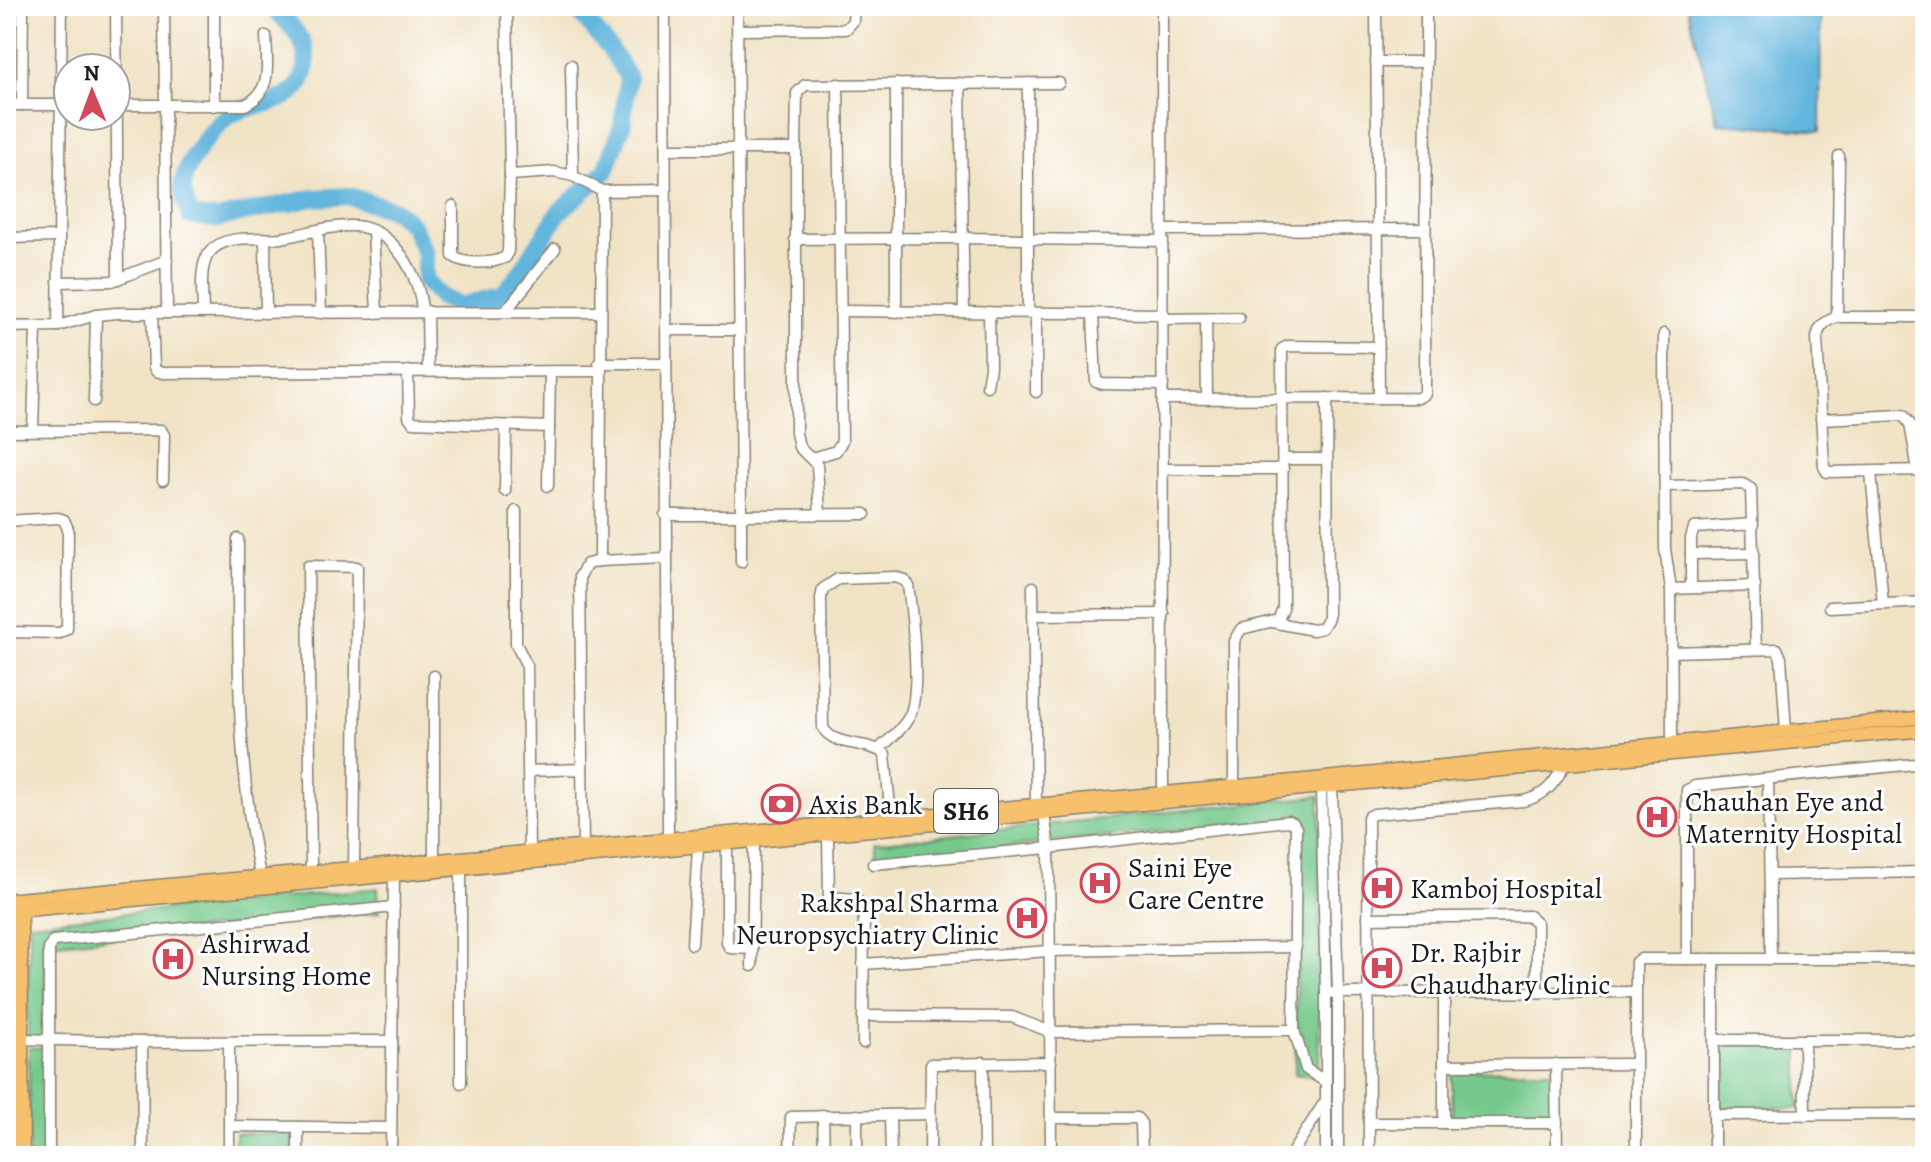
<svg xmlns="http://www.w3.org/2000/svg" width="1931" height="1162" viewBox="0 0 1931 1162" font-family="Alegreya,serif">
	<style>
		.green { fill: #76c98c; stroke: #497254; stroke-width: 2 }
		.water { fill: #62b5dd; stroke: #3f687c; stroke-width: 2 }
		.lines { fill: none; stroke-linecap: round; stroke-linejoin: round }
		.river { stroke: #62b5dd; stroke-width: 18 }
		.minor-casing { stroke: #868071; stroke-width: 13 }
		.major-casing { stroke: #868071; stroke-width: 15 }
		.minor { stroke: #fff; stroke-width: 10 }
		.major { stroke: #f7c06c; stroke-width: 12 }
		.labels { text-anchor: middle; stroke-width: 6; stroke-linejoin: round; paint-order: stroke }
		.shield { fill: #fff; stroke: #606060; stroke-width: 2 }
		.shield-label { font-size: 26px; font-weight: bold; fill: #1c1c1c }
		.poi-label { font-size: 28px; fill: #1c1c1c; stroke: #fff; text-anchor: start }
	</style>
	<rect width="100%" height="100%" fill="#fff"/>
	<filter id="ink" filterUnits="userSpaceOnUse"><feTurbulence type="fractalNoise" baseFrequency=".0125" numOctaves="2"/><feDisplacementMap in="SourceGraphic" scale="16" xChannelSelector="R" yChannelSelector="G"/><feConvolveMatrix kernelMatrix="1 2 1 2 8 2 1 2 1" color-interpolation-filters="sRGB"/></filter>
	<filter id="wash" filterUnits="userSpaceOnUse"><feTurbulence type="fractalNoise" baseFrequency=".006" numOctaves="4" result="noise"/><feDisplacementMap in="SourceGraphic" scale="32" xChannelSelector="R" yChannelSelector="G"/><feGaussianBlur stdDeviation="1.8" result="paint"/><feColorMatrix in="noise" values="0 0 0 0 0 0 0 0 0 0 0 0 0 0 0 0 0 1.4 0 .05"/><feComposite in="paint" operator="in"/></filter>
	<g filter="url(#wash)">
		<rect width="100%" height="100%" fill="#f1e3c6"/>
		<!-- green -->
		<g class="green">
			<path d="M 1320,796 L 1319,1077 L 1295,1074 L 1298,818 L 876,860 L 874,843 Z"/>
			<path d="M 378,888 L 379,912 L 46,944 L 46,1037 L 28,1038 L 30,923 Z"/>
			<path d="M 1799,1045 L 1799,1108 L 1721,1109 L 1720,1046 Z"/>
			<path d="M 46,1047 L 45,1156 L 29,1156 L 29,1048 Z"/>
			<path d="M 1551,1070 L 1551,1116 L 1452,1117 L 1452,1071 Z"/>
			<path d="M 235,1133 L 293,1134 L 293,1156 L 235,1156 Z"/>
		</g>
		<!-- water -->
		<path class="water" d="M 1687,6 L 1821,6 L 1820,131 L 1718,123 Z"/>
		<g class="lines">
			<!-- river -->
			<path class="river" d="M 272,6 C 280,15 290,24 297,34 C 314,59 307,90 278,100 C 265,105 249,106 236,112 C 217,119 183,165 183,185 C 182,195 188,207 190,216 L 216,219 L 313,198 L 348,196 L 395,210 L 412,225 L 425,253 L 425,280 L 440,297 L 461,306 L 503,295 L 523,269 L 559,212 L 606,171 L 622,126 L 628,77 L 610,49 L 581,14 L 579,6"/>
		</g>
	</g>
	<g filter="url(#ink)">
		<g class="lines">
			<defs>
				<g id="minor">
					<path d="M 116,6 L 118,279"/>
					<path d="M 164,6 L 167,313"/>
					<path d="M 507,6 L 510,175"/>
					<path d="M 665,6 L 668,840"/>
					<path d="M 1162,6 L 1163,791"/>
					<path d="M 1376,6 L 1379,398"/>
					<path d="M 738,30 L 846,29 L 853,21 L 854,6"/>
					<path d="M 1376,62 L 1426,62"/>
					<path d="M 571,65 L 573,176"/>
					<path d="M 960,83 L 964,312"/>
					<path d="M 1028,83 L 1028,313"/>
					<path d="M 896,84 L 896,312"/>
					<path d="M 6,105 L 68,105"/>
					<path d="M 22,105 L 23,6"/>
					<path d="M 116,105 L 245,105 C 273,92 267,63 266,36"/>
					<path d="M 214,106 L 214,14"/>
					<path d="M 666,149 L 796,149 L 796,433 L 799,447 L 817,465 L 820,514"/>
					<path d="M 796,149 L 797,93 L 805,85 L 1059,83"/>
					<path d="M 602,191 L 600,561 L 665,558"/>
					<path d="M 453,206 L 453,256 C 464,265 493,264 506,257 L 508,251 L 510,175 L 554,172 L 573,176 L 602,191 L 666,190"/>
					<path d="M 318,230 L 321,313"/>
					<path d="M 1163,230 L 1425,229"/>
					<path d="M 373,231 L 377,313"/>
					<path d="M 6,238 L 58,237"/>
					<path d="M 265,239 L 266,313"/>
					<path d="M 795,239 L 963,238 L 1163,241"/>
					<path d="M 58,282 L 112,281 L 167,260"/>
					<path d="M 427,311 L 428,371"/>
					<path d="M 840,311 L 1164,314"/>
					<path d="M 505,312 L 555,249"/>
					<path d="M 152,313 L 154,367 L 156,371 L 163,373 L 599,371"/>
					<path d="M 203,313 C 203,295 198,266 210,252 C 225,233 260,240 281,238 C 306,234 329,225 354,226 C 394,228 420,276 422,311"/>
					<path d="M 1036,313 L 1036,392"/>
					<path d="M 1093,313 L 1096,382 L 1103,384 L 1163,385"/>
					<path d="M 1837,317 L 1839,156"/>
					<path d="M 1925,317 L 1837,317 C 1826,321 1819,325 1817,338 L 1824,467 L 1827,472 L 1925,470"/>
					<path d="M 1163,319 L 1239,318"/>
					<path d="M 1206,319 L 1207,399"/>
					<path d="M 58,326 L 62,6"/>
					<path d="M 6,327 L 58,326 L 96,315 L 117,313 L 600,312"/>
					<path d="M 666,330 L 738,330"/>
					<path d="M 1664,334 L 1665,549 L 1671,589 L 1672,742"/>
					<path d="M 599,363 L 666,363"/>
					<path d="M 408,371 L 409,417 L 413,422 L 549,427"/>
					<path d="M 987,386 L 990,367 L 989,312"/>
					<path d="M 1164,399 L 1418,398 L 1425,394 L 1426,6"/>
					<path d="M 94,401 L 96,315"/>
					<path d="M 1821,419 L 1903,415 L 1910,424 L 1918,470"/>
					<path d="M 33,430 L 36,327"/>
					<path d="M 6,431 L 161,430 L 164,435 L 163,480"/>
					<path d="M 812,458 L 836,451 L 842,441 L 838,84"/>
					<path d="M 1283,459 L 1327,459"/>
					<path d="M 1163,469 L 1283,469"/>
					<path d="M 1871,472 L 1883,604"/>
					<path d="M 548,486 L 550,372"/>
					<path d="M 1666,486 L 1743,484 L 1751,489 L 1756,649"/>
					<path d="M 505,491 L 506,426"/>
					<path d="M 516,511 L 516,644 L 527,666 L 529,853"/>
					<path d="M 665,515 L 741,515 L 737,6"/>
					<path d="M 6,521 L 58,518 L 64,520 L 68,529 L 67,629 L 60,633 L 6,632"/>
					<path d="M 238,539 C 238,655 236,762 260,876"/>
					<path d="M 1691,554 L 1754,553"/>
					<path d="M 741,562 L 741,515 L 865,514"/>
					<path d="M 1033,587 L 1036,804"/>
					<path d="M 1691,588 L 1691,538 L 1694,528 L 1753,524"/>
					<path d="M 1671,589 L 1755,586"/>
					<path d="M 1830,607 L 1925,602"/>
					<path d="M 1033,615 L 1164,614"/>
					<path d="M 1272,622 L 1313,630 L 1322,628 L 1328,618 L 1327,398"/>
					<path d="M 1671,652 L 1777,649 L 1781,658 L 1786,731"/>
					<path d="M 879,749 C 890,739 902,730 909,717 C 922,692 912,615 908,585 L 904,580 L 895,577 L 838,579 L 823,589 L 821,598 L 823,728 C 835,748 867,740 885,754 L 891,818"/>
					<path d="M 528,771 L 582,769"/>
					<path d="M 1768,779 L 1771,959"/>
					<path d="M 1234,786 L 1234,641 L 1241,629 L 1278,620 L 1283,608 L 1282,349 L 1288,346 L 1378,347"/>
					<path d="M 1043,807 L 1049,848 L 1051,1156"/>
					<path d="M 828,836 L 829,897 L 856,899 L 864,907 L 863,1043"/>
					<path d="M 727,846 L 727,943 L 730,948 L 752,949"/>
					<path d="M 583,848 L 580,576 L 587,564 L 600,561"/>
					<path d="M 434,861 L 434,676"/>
					<path d="M 873,864 L 1049,848 L 1288,821 L 1293,823 L 1296,828 L 1294,1030 L 1306,1069 L 1326,1082"/>
					<path d="M 311,871 L 308,566 L 357,567 L 354,868"/>
					<path d="M 1771,875 L 1925,872"/>
					<path d="M 1368,918 L 1529,916 L 1537,923 L 1537,992"/>
					<path d="M 692,944 L 698,848"/>
					<path d="M 1687,959 L 1687,790 L 1695,786 L 1925,763"/>
					<path d="M 1714,959 L 1714,1156"/>
					<path d="M 863,964 L 1049,951 L 1296,947"/>
					<path d="M 752,966 L 754,843"/>
					<path d="M 1333,993 L 1635,992"/>
					<path d="M 1444,993 L 1444,1123"/>
					<path d="M 863,1016 L 1012,1017 L 1051,1032 L 1294,1030"/>
					<path d="M 16,1039 L 142,1042 L 392,1041"/>
					<path d="M 1714,1040 L 1925,1040"/>
					<path d="M 1804,1040 L 1805,1115"/>
					<path d="M 142,1042 L 143,1156"/>
					<path d="M 229,1042 L 229,1156"/>
					<path d="M 983,1062 L 984,1156"/>
					<path d="M 1556,1064 L 1557,1156"/>
					<path d="M 1444,1065 L 1635,1064"/>
					<path d="M 461,1083 L 461,861"/>
					<path d="M 823,1115 L 824,1156"/>
					<path d="M 857,1115 L 857,1156"/>
					<path d="M 890,1115 L 891,1156"/>
					<path d="M 1714,1115 L 1925,1114"/>
					<path d="M 1051,1118 L 1137,1118 L 1141,1123 L 1142,1156"/>
					<path d="M 1369,1123 L 1557,1123"/>
					<path d="M 230,1126 L 391,1128"/>
					<path d="M 49,1156 L 49,949 L 53,941 L 394,907"/>
					<path d="M 298,1156 L 298,1127"/>
					<path d="M 391,1156 L 394,870"/>
					<path d="M 790,1156 L 791,1117 L 930,1114"/>
					<path d="M 930,1156 L 931,1064 L 1051,1062"/>
					<path d="M 1290,1156 L 1326,1100"/>
					<path d="M 1326,1156 L 1326,993 L 1321,788 L 1325,778 L 1332,787 L 1338,993 L 1338,1156"/>
					<path d="M 1369,1156 L 1368,817 L 1374,814 L 1523,801 C 1545,796 1554,785 1564,765"/>
					<path d="M 1636,1156 L 1636,962 L 1641,959 L 1925,959"/>
				</g>
				<g id="major">
					<path d="M 6,900 L 1325,778 L 1925,717"/>
					<path d="M 21,906 L 23,1156"/>
					<path d="M 11,907 L 11,1156"/>
					<path d="M 6,912 L 1925,730"/>
				</g>
			</defs>
			<!-- minor casing -->
			<use href="#minor" class="minor-casing"/>
			<!-- major casing -->
			<use href="#major" class="major-casing"/>
			<!-- minor -->
			<use href="#minor" class="minor"/>
			<!-- major -->
			<use href="#major" class="major"/>
		</g>
	</g>
	<!-- icons -->
	<defs>
		<symbol id="bank-ring" viewBox="-11 -11 22 22"><circle r="9.5" fill="#fff" stroke="#d1495b" stroke-width="1.5"/><path d="M-6-4H6V4H-6ZM0-2.3a2.3 2.3 0 1 0 0 4.6a2.3 2.3 0 1 0 0-4.6Z" fill="#d1495b"/></symbol>
		<symbol id="hospital-ring" viewBox="-11 -11 22 22"><circle r="9.5" fill="#fff" stroke="#d1495b" stroke-width="1.5"/><path d="M-5-5h3v3.5h4V-5h3V5h-3V1.5h-4V5h-3Z" fill="#d1495b"/></symbol>
	</defs>
	<g fill-rule="evenodd">
		<use href="#bank-ring" x="759" y="782" width="44" height="44"/>
		<use href="#hospital-ring" x="1635" y="795" width="44" height="44"/>
		<use href="#hospital-ring" x="1078" y="861" width="44" height="44"/>
		<use href="#hospital-ring" x="1360" y="866" width="44" height="44"/>
		<use href="#hospital-ring" x="1005" y="896" width="44" height="44"/>
		<use href="#hospital-ring" x="151" y="937" width="44" height="44"/>
		<use href="#hospital-ring" x="1360" y="946" width="44" height="44"/>
	</g>
	<g class="labels">
		<!-- shield labels -->
		<rect class="shield" x="934" y="789" width="64" height="44" rx="6"/>
		<g class="shield-label">
			<text x="966" y="820">SH6</text>
		</g>
		<!-- poi labels -->
		<g class="poi-label">
			<text x="1685" y="811">Chauhan Eye and<tspan x="1685" dy="32">Maternity Hospital</tspan></text>
			<text x="809" y="814">Axis Bank</text>
			<text x="1128" y="877">Saini Eye<tspan x="1128" dy="32">Care Centre</tspan></text>
			<text x="1410" y="898">Kamboj Hospital</text>
			<text x="999" y="912" text-anchor="end">Rakshpal Sharma<tspan x="999" dy="32">Neuropsychiatry Clinic</tspan></text>
			<text x="201" y="953">Ashirwad<tspan x="201" dy="32">Nursing Home</tspan></text>
			<text x="1410" y="962">Dr. Rajbir<tspan x="1410" dy="32">Chaudhary Clinic</tspan></text>
		</g>
	</g>
	<!-- margin -->
	<rect width="1931" height="1162" fill="none" stroke="#fff" stroke-width="32"/>
	<!-- north arrow -->
	<g transform="translate(92 92) rotate(359)"><circle r="38" fill="#ffffff" stroke="#a4a4a4" stroke-width="2"/>
	<path d="M0-6L14 30L0 20L-14 30Z" fill="#d1495b"/>
	<text y="-12" font-size="22" font-weight="bold" text-anchor="middle" fill="#1c1c1c">N</text>
	</g>
</svg>
